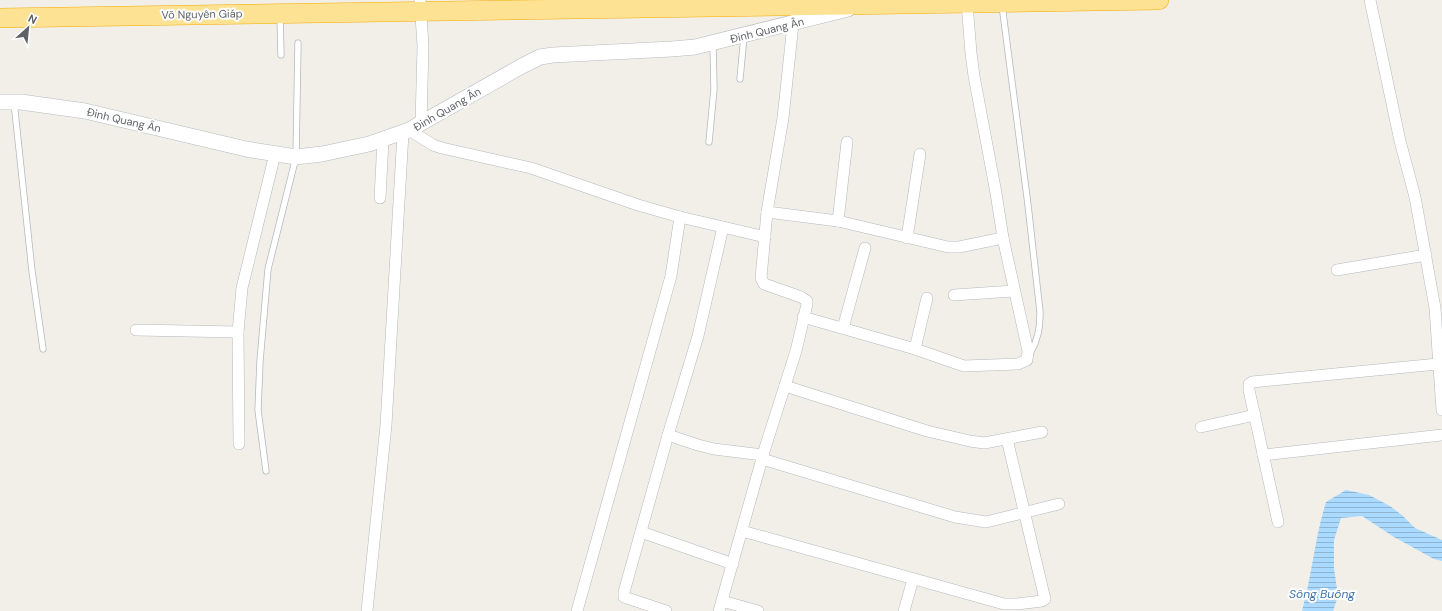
<svg xmlns="http://www.w3.org/2000/svg" width="1442" height="611" viewBox="0 0 1442 611" font-family="'DM Sans',sans-serif">
	<style>
		.water { fill: url(#water-rules) }
		.lines { fill: none; stroke-linecap: round; stroke-linejoin: round }
		.lane-casing { stroke: #b5b8bc; stroke-width: 7 }
		.street-casing { stroke: #b5b8bc; stroke-width: 12 }
		.secondary-casing { stroke: #b6babf; stroke-width: 16 }
		.highway-casing { stroke: #f9ab00; stroke-width: 20 }
		.lane { stroke: #fff; stroke-width: 5.5 }
		.street { stroke: #fff; stroke-width: 11 }
		.secondary { stroke: #fff; stroke-width: 15 }
		.highway { stroke: #fde293; stroke-width: 19 }
		.labels { text-anchor: middle; stroke-width: 4; stroke-linejoin: round; paint-order: stroke }
		.street-label { font-size: 11px; fill: #5f6368; stroke: #fff }
		.water-label { font-size: 12px; font-style: italic; fill: #4174aa; stroke: #fff }
	</style>
	<defs>
		<pattern id="water-rules" width="6" height="5" patternUnits="userSpaceOnUse"><rect width="6" height="5" fill="#aadaff"/><path d="M0 2.5h6" fill="none" stroke="#8eb4d2"/></pattern>
	</defs>
	<rect width="100%" height="100%" fill="#f1efe8"/>
	<!-- water -->
	<path class="water" d="M 1346,490 L 1369,495 L 1390,506 L 1403,516 L 1415,528 L 1442,540 L 1442,561 L 1434,559 L 1394,537 L 1362,516 L 1341,518 L 1334,540 L 1334,568 L 1338,596 L 1333,611 L 1302,611 C 1312,575 1315,537 1326,502 Z"/>
	<g class="lines">
		<defs>
			<g id="lane">
				<path d="M 1002,5 L 1028,205 L 1040,312 C 1040,328 1038,340 1030,354"/>
				<path d="M 280,17 L 281,55"/>
				<path d="M 740,79 L 744,36"/>
				<path d="M 14,102 L 32,271 L 43,349"/>
				<path d="M 709,142 L 714,89 L 713,43"/>
				<path d="M 266,471 L 258,410 L 260,361 L 268,269 L 296,157 L 298,43"/>
			</g>
			<g id="street">
				<path d="M 420,0 L 423,46 L 421,124"/>
				<path d="M 1370,0 L 1400,141 L 1415,197 L 1435,308 L 1442,410"/>
				<path d="M 409,130 L 433,145 L 442,148 L 531,168 L 638,205 L 680,217 L 765,237"/>
				<path d="M 380,198 L 383,140"/>
				<path d="M 767,212 L 838,221 L 948,247 L 959,247 L 1003,238"/>
				<path d="M 838,221 L 847,142"/>
				<path d="M 907,238 L 920,154"/>
				<path d="M 1337,270 L 1426,255"/>
				<path d="M 954,295 L 1014,291"/>
				<path d="M 803,317 L 915,349 L 964,366 L 1018,364 L 1027,360 L 1028,351 L 1003,238 L 996,193 L 974,76 L 971,53 L 967,3"/>
				<path d="M 843,328 L 865,248"/>
				<path d="M 136,330 L 238,332"/>
				<path d="M 915,349 L 927,298"/>
				<path d="M 785,386 L 927,431 L 970,441 L 984,443 L 1042,432"/>
				<path d="M 1201,427 L 1255,415"/>
				<path d="M 668,435 L 698,445 L 714,449 L 763,455"/>
				<path d="M 239,444 L 238,332 L 242,288 L 275,154"/>
				<path d="M 1263,455 L 1442,435"/>
				<path d="M 762,459 L 955,517 L 986,522 L 1059,504"/>
				<path d="M 1278,522 L 1249,390 L 1249,384 L 1252,382 L 1438,364"/>
				<path d="M 742,531 L 1004,604 L 1017,604 L 1042,601 L 1045,599 L 1044,595 L 1007,439"/>
				<path d="M 641,532 L 733,564"/>
				<path d="M 722,601 L 758,611"/>
				<path d="M 367,611 L 386,425 L 403,133"/>
				<path d="M 577,611 L 671,276 L 680,217"/>
				<path d="M 666,611 L 624,597 L 624,592 L 668,435 L 698,336 L 723,227"/>
				<path d="M 719,611 L 765,448 L 796,351 L 807,304 L 807,301 L 801,297 L 767,285 L 764,284 L 761,278 L 767,212 L 783,118 L 793,24"/>
				<path d="M 904,611 L 913,579"/>
			</g>
			<path id="secondary" d="M 0,102 L 21,102 L 85,111 L 246,149 L 296,157 L 322,154 L 369,144 L 409,130 L 522,66 L 540,57 L 553,55 L 672,49 L 695,47 L 848,9"/>
			<path id="highway" d="M 0,18 L 1159,0"/>
		</defs>
		<!-- lane casing -->
		<use href="#lane" class="lane-casing"/>
		<!-- street casing -->
		<use href="#street" class="street-casing"/>
		<!-- secondary casing -->
		<use href="#secondary" class="secondary-casing"/>
		<!-- highway casing -->
		<use href="#highway" class="highway-casing"/>
		<!-- lane -->
		<use href="#lane" class="lane"/>
		<!-- street -->
		<use href="#street" class="street"/>
		<!-- secondary -->
		<use href="#secondary" class="secondary"/>
		<!-- highway -->
		<use href="#highway" class="highway"/>
	</g>
	<g class="labels">
		<!-- street labels -->
		<g class="street-label">
			<text transform="translate(202 14) rotate(-1)" y="4">Võ Nguyên Giáp</text>
			<text transform="translate(767 30) rotate(-14)" y="4">Đinh Quang Ân</text>
			<text transform="translate(447 109) rotate(-30)" y="4">Đinh Quang Ân</text>
			<text transform="translate(124 120) rotate(13)" y="4">Đinh Quang Ân</text>
		</g>
		<!-- water labels -->
		<g class="water-label">
			<text x="1322" y="598">Sông Buông</text>
		</g>
	</g>
	<!-- north arrow -->
	<g transform="translate(28 28) rotate(27)" stroke="#ffffff" stroke-width="3" paint-order="stroke">
	<path d="M0-3L7 15L0 10L-7 15Z" fill="#5f6368"/>
	<text y="-6" font-size="11" font-weight="bold" text-anchor="middle" fill="#5f6368">N</text>
	</g>
</svg>
